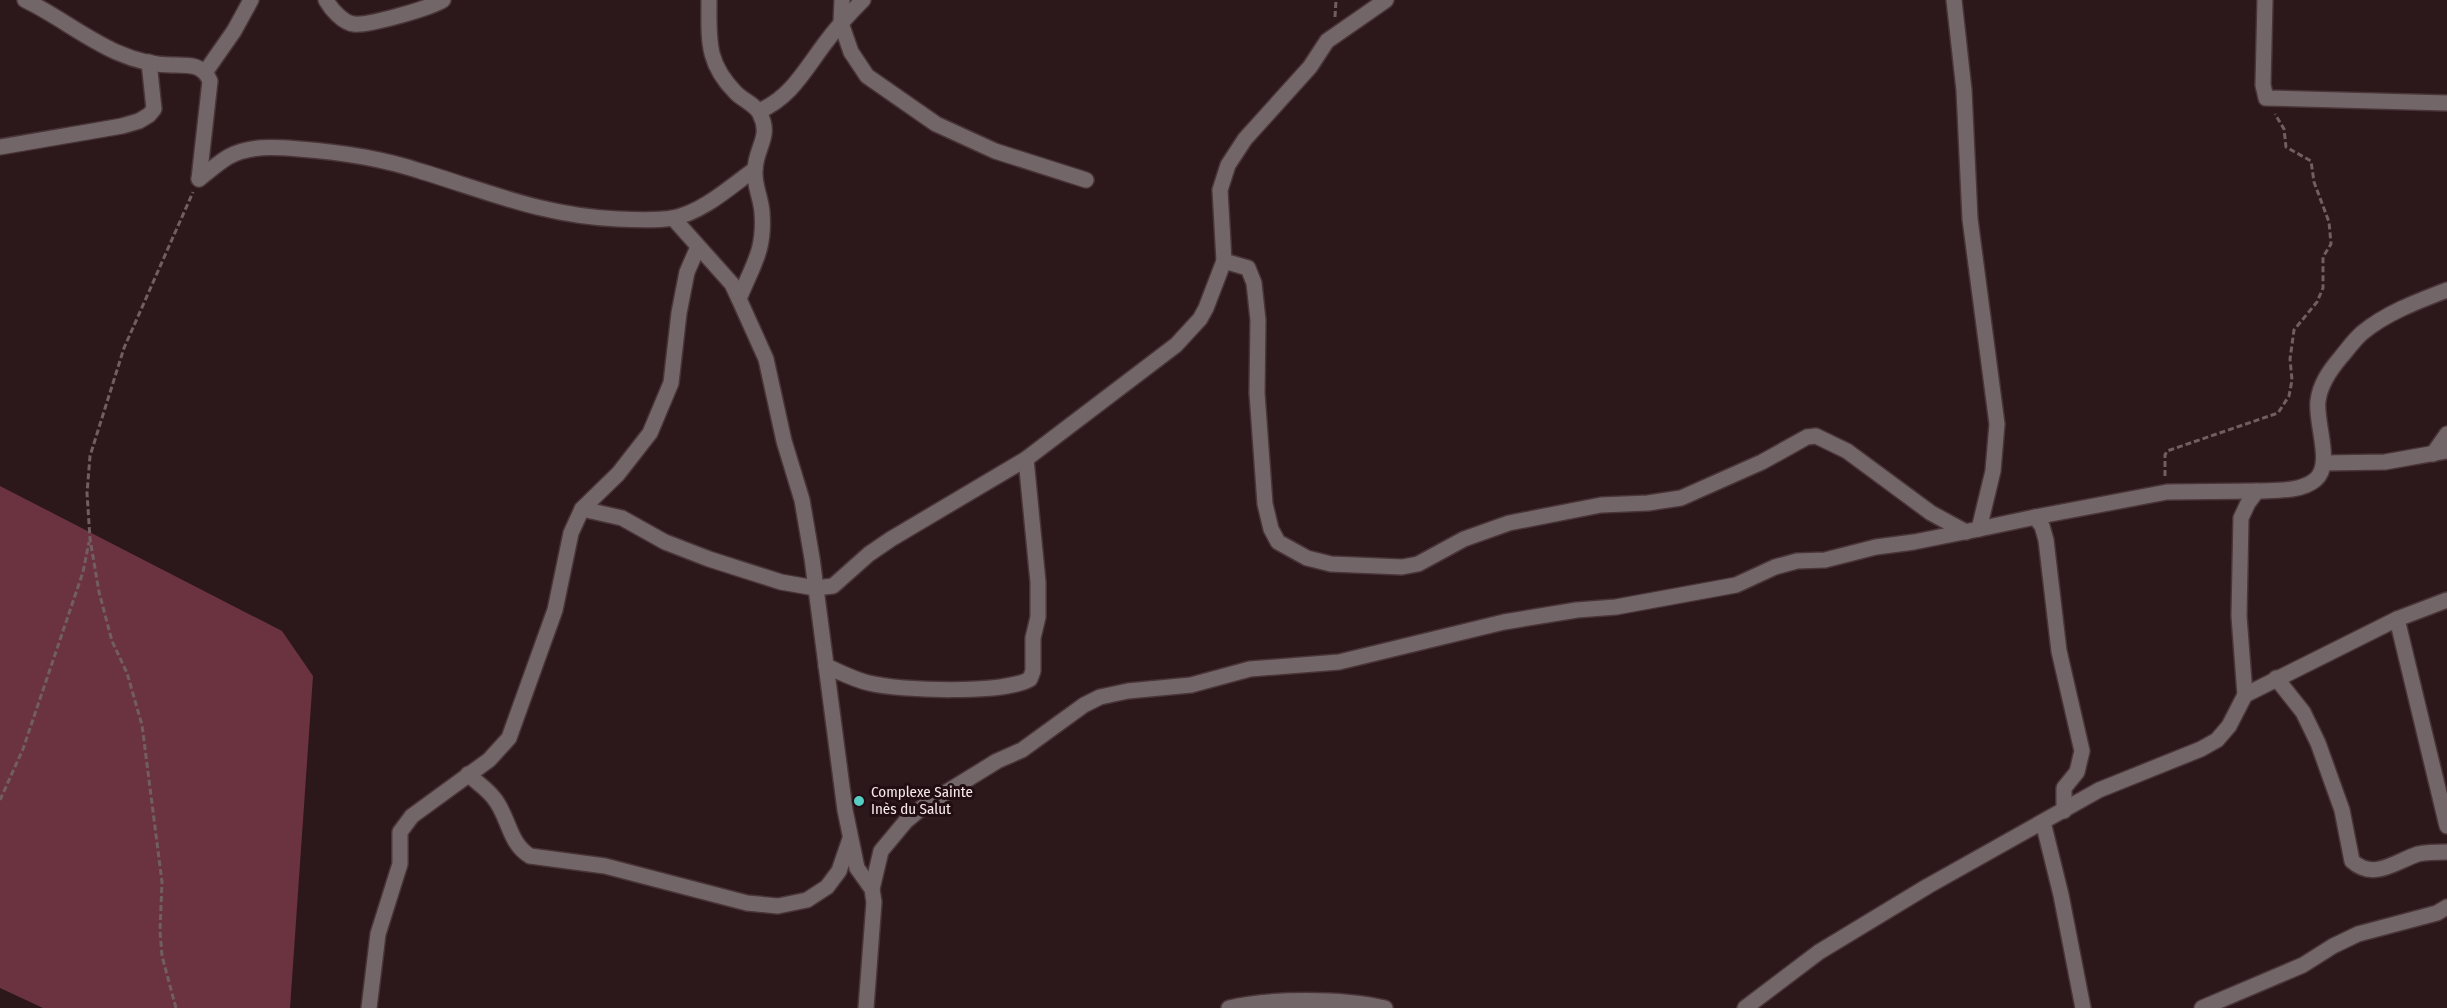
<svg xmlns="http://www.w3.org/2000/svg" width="2447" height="1008" viewBox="0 0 2447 1008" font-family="'Fira Sans Condensed',sans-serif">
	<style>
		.forest { fill: #6b3340 }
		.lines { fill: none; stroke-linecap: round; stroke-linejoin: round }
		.minor-casing { stroke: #493438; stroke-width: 18 }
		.path { stroke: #715e61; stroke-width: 3; stroke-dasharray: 6 3; stroke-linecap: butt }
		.minor { stroke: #726668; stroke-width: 15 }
		.poi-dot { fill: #56cec3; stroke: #220e12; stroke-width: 2 }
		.labels { text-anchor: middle; stroke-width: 6; stroke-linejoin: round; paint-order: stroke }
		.poi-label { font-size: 15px; fill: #f8e9eb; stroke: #220e12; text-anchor: start }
	</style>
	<rect width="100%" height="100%" fill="#2c171b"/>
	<!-- forest -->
	<path class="forest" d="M 0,486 L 282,631 L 313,676 L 290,1008 L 43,1008 L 0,988 Z"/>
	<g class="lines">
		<defs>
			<g id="minor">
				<path d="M 25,0 C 73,23 115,65 172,65 C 189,65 203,64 210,81 L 199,179"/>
				<path d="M 326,0 C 331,9 343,23 354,24 C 368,26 430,8 443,0"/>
				<path d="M 709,0 C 709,40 706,63 736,93 C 743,100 756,105 760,114 C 772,137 755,148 755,171 C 754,185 761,198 762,212 C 765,251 753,264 739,299 L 766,359 L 784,441 L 802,500 L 812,558 L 845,810 L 857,868 L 872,889 L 874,902 L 866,1008"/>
				<path d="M 842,0 L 841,23 L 851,52 L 867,76 L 936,124 L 995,151 L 1086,180"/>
				<path d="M 1386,0 L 1327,41 L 1310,67 L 1245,139 L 1228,165 L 1220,190 L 1224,261 L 1248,268 L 1254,283 L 1258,320 L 1257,393 L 1265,504 L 1271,529 L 1278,542 L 1307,558 L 1331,564 L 1402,567 L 1418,564 L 1464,539 L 1509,523 L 1601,505 L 1648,503 L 1681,498 L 1762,462 L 1807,437 L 1816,436 L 1847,451 L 1931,513 L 1966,532"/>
				<path d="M 1954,0 L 1964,90 L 1970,219 L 1997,424 L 1993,471 L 1979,529 L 2035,517 L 2042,526 L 2046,540 L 2059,651 L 2082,751 L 2077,772 L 2064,788 L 2064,811"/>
				<path d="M 2265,0 L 2263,85 L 2266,98 L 2447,103"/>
				<path d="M 206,71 L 234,31 L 251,0"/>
				<path d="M 759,111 C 791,98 806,68 826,42 C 837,27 850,13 863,0"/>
				<path d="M 0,147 L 122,126 L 139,121 L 149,115 L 154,109 L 149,62"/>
				<path d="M 199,179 C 208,172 218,163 228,157 C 249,145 275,147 299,149 C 339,152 381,158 420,171 C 489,192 544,216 618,219 C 636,220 655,221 673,218 C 703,212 730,187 755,169"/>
				<path d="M 673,218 L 732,284 L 739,299"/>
				<path d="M 2433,454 L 2447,434"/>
				<path d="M 2324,463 L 2385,462 L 2447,451"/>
				<path d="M 582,509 L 622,518 L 665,542 L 709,559 L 781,582 L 815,588 L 833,586 L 869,554 L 891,539 L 1026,459 L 1176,345 L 1200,319 L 1206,308 L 1224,261"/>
				<path d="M 2035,517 L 2167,492 L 2257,491"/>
				<path d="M 2397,619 L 2447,826"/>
				<path d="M 826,666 C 840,672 855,680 869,683 C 900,691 1005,694 1030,679 L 1033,671 L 1033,638 L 1038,617 L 1038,582 L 1026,459"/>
				<path d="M 2276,678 L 2303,712 L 2318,743 L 2342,810 L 2352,861 C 2374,881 2396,861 2418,854 C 2427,852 2438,852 2447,852"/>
				<path d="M 2245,695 L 2239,616 L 2241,518 L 2248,503 L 2257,491 C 2274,490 2301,492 2315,480 C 2334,465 2315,423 2318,401 C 2320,384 2330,370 2341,357 C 2347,350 2354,340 2362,333 C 2386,313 2418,301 2447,290"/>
				<path d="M 468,774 C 476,782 486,788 493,797 C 509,815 508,843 530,856 L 605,866 L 747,903 L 778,906 L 807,900 L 827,887 L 839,871 L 850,839"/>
				<path d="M 2043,822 L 2061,895 L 2083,1008"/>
				<path d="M 872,889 L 881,851 L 906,821 L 924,806 L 997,761 L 1022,750 L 1084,705 L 1100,697 L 1128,691 L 1191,685 L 1250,669 L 1339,662 L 1504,622 L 1577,610 L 1616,607 L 1736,585 L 1775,567 L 1797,561 L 1825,560 L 1876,547 L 1914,542 L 1979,529"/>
				<path d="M 369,1008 L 378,934 L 400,864 L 400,832 L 412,816 L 489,760 L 509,738 L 555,610 L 571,533 L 582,509 L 618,474 L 650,433 L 671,383 L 679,313 L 687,272 L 698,247"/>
				<path d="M 1229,1008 C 1272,998 1341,998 1385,1008"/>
				<path d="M 1745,1008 L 1819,952 L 1928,886 L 2099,790 L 2201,749 L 2217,740 L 2229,726 L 2245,695 L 2397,619 L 2447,600"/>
				<path d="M 2202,1008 L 2303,965 L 2333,946 L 2358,934 L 2437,913 L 2447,907"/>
			</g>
		</defs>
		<!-- minor casing -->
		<use href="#minor" class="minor-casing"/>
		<!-- path -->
		<g class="path">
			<path d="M 1335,17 L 1336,0"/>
			<path d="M 2165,476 L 2165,455 L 2167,451 L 2278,413 L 2289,396 L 2292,380 L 2290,359 L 2294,330 L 2317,302 L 2323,288 L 2323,257 L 2331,244 L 2329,222 L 2314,182 L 2311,161 L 2286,147 L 2284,129 L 2275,114"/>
			<path d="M 0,800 L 23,749 L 83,572 L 89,542"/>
			<path d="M 176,1008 L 162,956 L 160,931 L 162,882 L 142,725 L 127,673 L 112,641 L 99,592 L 90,539 L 87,493 L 90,456 L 124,348 L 193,192"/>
		</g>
		<!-- minor -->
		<use href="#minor" class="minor"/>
	</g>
	<!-- markers -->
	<circle class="poi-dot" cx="859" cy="801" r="6"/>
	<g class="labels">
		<!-- poi labels -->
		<g class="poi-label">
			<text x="871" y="797">Complexe Sainte<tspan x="871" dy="17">Inès du Salut</tspan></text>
		</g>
	</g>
</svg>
